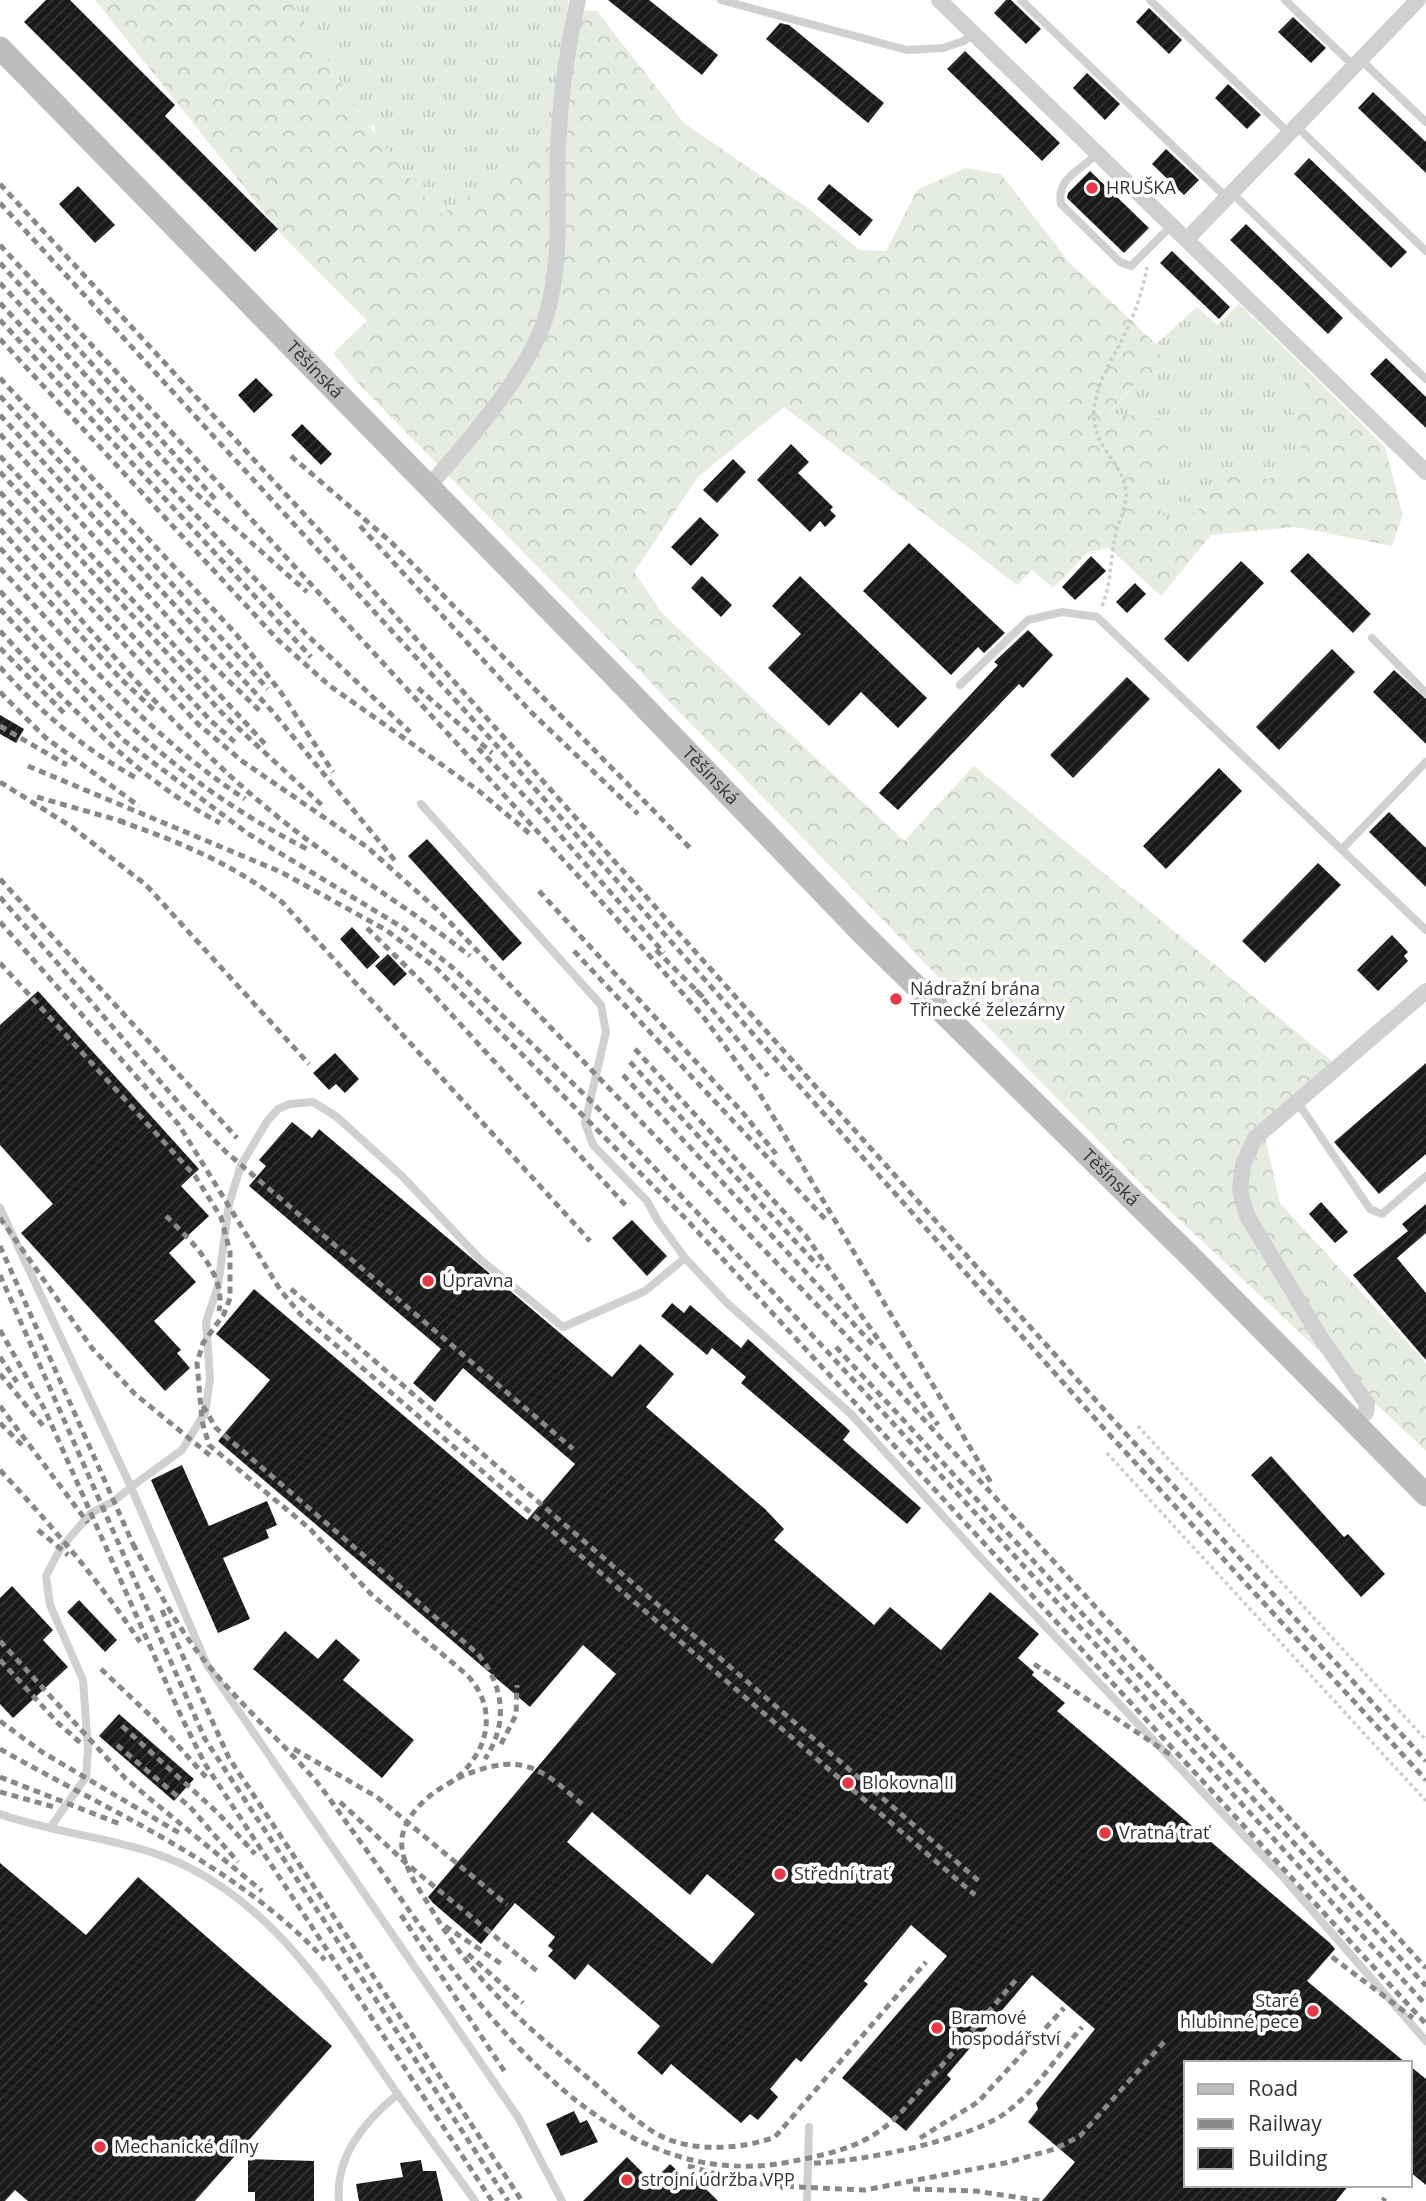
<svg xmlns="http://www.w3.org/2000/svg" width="1426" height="2201" viewBox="0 0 1426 2201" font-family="'Open Sans',sans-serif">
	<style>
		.grass { fill: url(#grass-tufts) }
		.forest { fill: url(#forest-crowns) }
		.building { fill: url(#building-hatch); fill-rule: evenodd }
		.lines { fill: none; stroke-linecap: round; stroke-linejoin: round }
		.path { stroke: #cdcdcd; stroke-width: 3.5; stroke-dasharray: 3.5 3.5; stroke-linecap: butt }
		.service { stroke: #d0d0d0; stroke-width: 8 }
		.minor { stroke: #d0d0d0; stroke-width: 16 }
		.secondary { stroke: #bdbdbd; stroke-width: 23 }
		.rail { stroke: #888; stroke-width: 5; stroke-dasharray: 7 5; stroke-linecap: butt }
		.poi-dot { fill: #e63946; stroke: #fff; stroke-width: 2.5 }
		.labels { text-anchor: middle; stroke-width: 7; stroke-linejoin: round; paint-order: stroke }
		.poi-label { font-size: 18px; fill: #333; stroke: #fff; text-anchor: start }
		.street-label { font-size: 18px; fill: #333; stroke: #fff }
	</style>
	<defs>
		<pattern id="grass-tufts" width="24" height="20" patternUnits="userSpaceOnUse" patternTransform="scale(1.75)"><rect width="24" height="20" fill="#e6ecdf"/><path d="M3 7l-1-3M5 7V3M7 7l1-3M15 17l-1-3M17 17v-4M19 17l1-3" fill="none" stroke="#c6cbc0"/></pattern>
		<pattern id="forest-crowns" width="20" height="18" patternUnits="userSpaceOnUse" patternTransform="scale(1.75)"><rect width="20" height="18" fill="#e6ecdf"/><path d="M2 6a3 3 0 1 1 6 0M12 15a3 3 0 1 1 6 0" fill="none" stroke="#c6cbc0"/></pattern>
		<pattern id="building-hatch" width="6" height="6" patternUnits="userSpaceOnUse" patternTransform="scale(1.75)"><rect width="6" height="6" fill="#1a1a1a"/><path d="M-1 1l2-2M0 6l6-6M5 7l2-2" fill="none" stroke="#333"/></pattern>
	</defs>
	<rect width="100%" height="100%" fill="#fff"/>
	<!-- grass -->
	<g class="grass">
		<path d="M 292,0 L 569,0 L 559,57 L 555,143 L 439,215 L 375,134 L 374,123 L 371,128 L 363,119 Z"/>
		<path d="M 1239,304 L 1311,374 L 1292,404 L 1301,449 L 1299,464 C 1270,488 1250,475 1216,477 L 1199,509 L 1182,524 L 1168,522 L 1147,490 L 1153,467 L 1174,440 L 1158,417 L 1108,415 L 1139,379 L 1155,372 L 1161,358 L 1156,344 L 1197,307 L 1217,325 Z"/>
	</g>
	<!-- forest -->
	<path class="forest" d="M 95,0 L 292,0 L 363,119 L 439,215 L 555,143 L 559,57 L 567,10 L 597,11 L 684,123 L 809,209 L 860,250 L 886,251 L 917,190 L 965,168 L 1001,174 L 1069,262 L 1156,344 L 1161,358 L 1155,372 L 1139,379 L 1108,414 L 1158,417 L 1174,440 L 1153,467 L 1147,489 L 1168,522 L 1182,523 L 1199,509 L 1216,477 C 1250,475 1270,488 1298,464 L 1301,449 L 1292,404 L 1311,374 L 1385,447 L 1403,515 L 1392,546 L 1295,527 L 1211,535 L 1161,596 L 1109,548 L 1088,552 L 1053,588 L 1032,570 L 1017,585 L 784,407 L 698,477 L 634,572 L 662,613 L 904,841 L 974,766 L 1334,1063 L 1262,1124 L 1280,1203 L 1426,1363 L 1426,1451 L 1140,1183 L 355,380 L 333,353 L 367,321 L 283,236 Z"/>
	<!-- building -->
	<g class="building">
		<path d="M 46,0 L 70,0 L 175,105 L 165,116 L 278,229 L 255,252 L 24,22 Z"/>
		<path d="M 608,0 L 649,0 L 718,55 L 702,75 Z"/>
		<path d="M 1006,0 L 1011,0 L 1041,29 L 1026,44 L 994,13 Z"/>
		<path d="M 1149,8 L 1182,40 L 1169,54 L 1136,22 Z"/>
		<path d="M 1293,17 L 1326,48 L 1311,63 L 1278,32 Z"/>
		<path d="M 780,23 L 789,25 L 884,103 L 868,123 L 766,39 Z"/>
		<path d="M 965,51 L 1060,143 L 1042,161 L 947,69 Z"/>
		<path d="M 1087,73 L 1120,104 L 1105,120 L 1073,88 Z"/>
		<path d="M 1228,84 L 1261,115 L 1247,129 L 1215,98 Z"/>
		<path d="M 1373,92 L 1426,142 L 1426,173 L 1358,108 Z"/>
		<path d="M 1166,149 L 1199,180 L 1184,195 L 1152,164 Z"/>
		<path d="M 1309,158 L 1407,252 L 1391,268 L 1294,174 Z"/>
		<path d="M 1090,171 L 1149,228 L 1124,253 L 1067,198 L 1068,193 Z"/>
		<path d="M 829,184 L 873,220 L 860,236 L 817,199 Z"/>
		<path d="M 78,186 L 115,225 L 95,243 L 59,204 Z"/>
		<path d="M 1246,224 L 1343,318 L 1328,334 L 1230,240 Z"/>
		<path d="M 1172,251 L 1230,307 L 1219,319 L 1160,263 Z"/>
		<path d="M 1386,358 L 1426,397 L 1426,428 L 1370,374 Z"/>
		<path d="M 256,378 L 273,395 L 254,413 L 238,395 Z"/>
		<path d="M 302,424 L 332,454 L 321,465 L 291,435 Z"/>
		<path d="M 791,444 L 809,462 L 798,473 L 833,507 L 830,510 L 836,516 L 825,527 L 820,521 L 810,532 L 757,480 Z"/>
		<path d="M 733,459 L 746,472 L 717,503 L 703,490 Z"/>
		<path d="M 700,517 L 719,535 L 691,566 L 671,547 Z"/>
		<path d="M 909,543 L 1005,633 L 984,653 L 978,647 L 951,675 L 863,591 Z"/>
		<path d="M 1308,553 L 1371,614 L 1353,633 L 1290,571 Z"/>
		<path d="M 1091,556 L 1106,571 L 1075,600 L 1062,587 Z"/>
		<path d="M 1241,561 L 1264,583 L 1188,662 L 1164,639 Z"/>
		<path d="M 702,576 L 732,605 L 721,617 L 691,588 Z"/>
		<path d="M 800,576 L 927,698 L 898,728 L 861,692 L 829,726 L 768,668 L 801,634 L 772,606 Z"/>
		<path d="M 1135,583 L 1146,594 L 1127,613 L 1116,602 Z"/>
		<path d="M 1028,630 L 1053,655 L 1023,688 L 1019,684 L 898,810 L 879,793 L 998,665 L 994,662 Z"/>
		<path d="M 1332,649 L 1355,672 L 1279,750 L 1256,727 Z"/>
		<path d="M 1394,670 L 1426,699 L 1426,744 L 1373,692 Z"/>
		<path d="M 1127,677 L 1150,699 L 1073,778 L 1050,755 Z"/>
		<path d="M 0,715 L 24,729 L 16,743 L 0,734 Z"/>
		<path d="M 1219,768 L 1242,791 L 1166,869 L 1143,846 Z"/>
		<path d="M 1389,812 L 1426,848 L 1426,887 L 1369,832 Z"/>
		<path d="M 427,839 L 522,943 L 503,961 L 408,856 Z"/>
		<path d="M 1318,863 L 1341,885 L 1265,963 L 1242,941 Z"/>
		<path d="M 352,927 L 380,957 L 367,969 L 340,939 Z"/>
		<path d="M 1392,935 L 1408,952 L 1404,956 L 1408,961 L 1378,991 L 1357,970 Z"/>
		<path d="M 388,954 L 407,974 L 394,986 L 375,966 Z"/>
		<path d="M 38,991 L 199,1169 L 181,1186 L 209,1216 L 169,1253 L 196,1282 L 154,1321 L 181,1350 L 177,1353 L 190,1368 L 165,1391 L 21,1233 L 53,1204 L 0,1145 L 0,1025 Z"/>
		<path d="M 335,1053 L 359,1079 L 345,1093 L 336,1084 L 329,1090 L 313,1073 Z"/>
		<path d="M 1426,1063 L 1426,1154 L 1379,1194 L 1334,1142 Z"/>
		<path d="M 292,1122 L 312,1138 L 319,1129 L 612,1377 L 640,1344 L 674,1374 L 646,1407 L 765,1509 L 784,1529 L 774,1540 L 874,1625 L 890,1607 L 941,1650 L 990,1592 L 1039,1634 L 1018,1658 L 1034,1672 L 1032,1675 L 1065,1703 L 1057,1711 L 1330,1943 L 1335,1949 L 1307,1981 L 1406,2063 L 1186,2063 L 1186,2185 L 1349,2185 L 1336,2201 L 1042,2201 L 1075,2162 L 1028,2122 L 1038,2109 L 1036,2103 L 1095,2029 L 1032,1975 L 947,2075 L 951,2079 L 906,2131 L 842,2078 L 947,1956 L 911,1925 L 864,1981 L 868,1984 L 801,2062 L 796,2058 L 770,2089 L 778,2097 L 758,2120 L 750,2114 L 741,2123 L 671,2064 L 662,2075 L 637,2053 L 660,2026 L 588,1964 L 575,1980 L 548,1956 L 553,1950 L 548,1946 L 555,1937 L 515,1903 L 481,1944 L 433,1903 L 428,1897 L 616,1674 L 583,1645 L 530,1707 L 218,1441 L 270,1380 L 216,1334 L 254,1289 L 527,1520 L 575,1464 L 463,1368 L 435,1402 L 413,1383 L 441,1349 L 249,1186 L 266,1166 L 259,1160 ZM 592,1812 L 690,1895 L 707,1874 L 755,1914 L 712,1964 L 567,1842 Z"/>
		<path d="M 1321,1202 L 1348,1232 L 1335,1243 L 1309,1214 Z"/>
		<path d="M 1426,1204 L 1426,1233 L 1397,1258 L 1426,1293 L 1426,1360 L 1353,1275 L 1408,1231 L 1402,1224 Z"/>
		<path d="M 632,1220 L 667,1256 L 647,1276 L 612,1238 Z"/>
		<path d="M 672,1303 L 684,1313 L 690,1305 L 741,1348 L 748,1339 L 850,1431 L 843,1440 L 921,1508 L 907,1524 L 741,1383 L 746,1377 L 712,1348 L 707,1355 L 661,1316 Z"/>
		<path d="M 1271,1456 L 1344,1537 L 1348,1534 L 1385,1574 L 1361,1597 L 1251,1475 Z"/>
		<path d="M 182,1465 L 209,1526 L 267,1501 L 277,1525 L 266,1530 L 269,1538 L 223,1558 L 250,1619 L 218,1633 L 151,1480 Z"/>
		<path d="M 12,1586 L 53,1630 L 43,1640 L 68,1667 L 13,1718 L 0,1704 L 0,1598 Z"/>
		<path d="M 79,1600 L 117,1640 L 105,1652 L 67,1612 Z"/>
		<path d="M 285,1631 L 318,1659 L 336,1639 L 360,1660 L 343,1680 L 414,1740 L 382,1778 L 253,1669 Z"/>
		<path d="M 119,1714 L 194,1779 L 174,1801 L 99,1736 Z"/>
		<path d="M 0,1863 L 86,1935 L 138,1877 L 332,2046 L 195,2201 L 28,2201 L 15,2190 L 5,2201 L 0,2201 Z"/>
		<path d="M 1410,2066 L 1426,2079 L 1426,2185 L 1410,2172 Z"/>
		<path d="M 574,2111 L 580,2123 L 587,2120 L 598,2142 L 561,2156 L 546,2124 Z"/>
		<path d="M 627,2157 L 652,2182 L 670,2164 L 685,2178 L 690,2173 L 718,2201 L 583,2201 Z"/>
		<path d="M 248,2159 L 314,2161 L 314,2201 L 255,2201 L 255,2192 L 248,2192 Z"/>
		<path d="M 421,2160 L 423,2171 L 436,2171 L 443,2201 L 359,2201 L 356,2184 L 403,2177 L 400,2163 Z"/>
	</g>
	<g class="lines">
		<!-- path -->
		<g class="path">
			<path d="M 1102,606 C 1112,582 1110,557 1116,532 C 1120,518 1127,506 1126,491 C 1123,459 1087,447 1095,402 C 1100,377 1114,356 1125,334 C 1135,313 1143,290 1147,267"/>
			<path d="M 1138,1426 L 1426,1740"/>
			<path d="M 1107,1453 L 1426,1801"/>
		</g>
		<!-- service -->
		<g class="service">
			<path d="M 721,0 L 907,50 L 943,48 L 964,41 L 973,33"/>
			<path d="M 1021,0 L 1228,199"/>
			<path d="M 1150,0 L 1290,134"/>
			<path d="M 1285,0 L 1355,67"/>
			<path d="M 1361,60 L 1426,122"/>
			<path d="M 1297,127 L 1426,251"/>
			<path d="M 1097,154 C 1081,170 1056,178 1061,204 L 1120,262 L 1131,266 L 1173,224"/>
			<path d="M 1233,194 L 1426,379"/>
			<path d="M 1372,638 L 1426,693"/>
			<path d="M 960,685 L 1028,620 L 1062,612 L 1097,617 L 1426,930"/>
			<path d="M 421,804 L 601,1005 L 606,1032 L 585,1123 L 593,1145 L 647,1201 L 658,1221 L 685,1258 L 727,1303 L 851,1414 L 978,1555 L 1283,1877 L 1426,2041"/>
			<path d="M 1342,849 L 1426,762"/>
			<path d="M 1298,1103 L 1370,1209 L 1382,1214 L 1426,1176"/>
			<path d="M 0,1208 L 131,1487 L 182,1450 L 205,1413 L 210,1379 L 206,1322 L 218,1286 L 229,1204 L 241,1165 L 268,1120 L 278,1109 L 290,1104 L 313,1102 L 337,1117 L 402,1176 L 481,1260 L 563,1327 L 645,1291 L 685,1258"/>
			<path d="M 0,1814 C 62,1836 130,1838 190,1868 C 279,1913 333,2000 388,2080 C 416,2121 446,2160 475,2201"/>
			<path d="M 50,1828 L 86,1777 L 88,1749 L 83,1680 L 50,1605 L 46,1576 L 60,1549 L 91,1513 L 114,1501 L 131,1487 L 207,1665 L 518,2117 L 562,2201"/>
			<path d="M 339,2201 C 335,2156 365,2121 398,2094"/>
			<path d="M 807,2201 L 809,2127"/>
		</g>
		<!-- minor -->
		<g class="minor">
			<path d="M 939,0 L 1426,472"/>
			<path d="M 1188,238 L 1418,0"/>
			<path d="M 429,486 C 468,441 529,373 546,316 C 563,261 556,203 558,147 C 560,98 567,48 578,0"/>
			<path d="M 1356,1422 L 1366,1412 L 1367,1404 L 1319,1335 L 1247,1216 L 1240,1190 L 1243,1164 L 1255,1138 L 1426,991"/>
		</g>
		<!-- secondary -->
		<path class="secondary" id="s1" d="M 0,48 L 626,688 L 862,933 L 1192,1258 L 1426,1495"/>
		<!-- rail -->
		<g class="rail">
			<path d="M 0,184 L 326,538 L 1116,1423 L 1426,1761"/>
			<path d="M 0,203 L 489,737 L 1108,1433 L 1426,1780"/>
			<path d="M 0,245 L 592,891 L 702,1015 L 758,1091 L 993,1486"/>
			<path d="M 0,263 L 217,501"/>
			<path d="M 0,283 L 191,489 L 307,592"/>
			<path d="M 0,303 L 307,635 L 410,732"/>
			<path d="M 0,320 L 311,657"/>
			<path d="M 0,339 L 278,640 L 330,686 L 479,791 L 530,834"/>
			<path d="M 0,378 L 236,634 L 282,694 L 333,772"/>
			<path d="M 0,396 L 268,689"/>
			<path d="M 0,415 L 272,711 L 397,863"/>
			<path d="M 0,434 L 208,661 L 261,712"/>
			<path d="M 0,456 L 265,744"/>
			<path d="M 291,456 L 391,542 L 693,851"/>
			<path d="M 0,472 L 225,716 L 324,807"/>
			<path d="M 0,492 L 210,720 L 237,744"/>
			<path d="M 0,510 L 198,724 L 242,761 L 367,847 L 441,913 L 863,1353 L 1426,1968"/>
			<path d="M 360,526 L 531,712 L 638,814"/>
			<path d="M 0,529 C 83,619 166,723 260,802 C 326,859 402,902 470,956"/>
			<path d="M 0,548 L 120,678 L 154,710"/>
			<path d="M 0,568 C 77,651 149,736 245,799"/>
			<path d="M 0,591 C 97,699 179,785 311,851"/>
			<path d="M 0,609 L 122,739 L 247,833 L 405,929 L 453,968 L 589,1099 L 769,1288 L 1426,2005"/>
			<path d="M 0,631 C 67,703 132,776 220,823"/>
			<path d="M 0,648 L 66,715"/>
			<path d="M 0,667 C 41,713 84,749 138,779"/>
			<path d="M 418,688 L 492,753"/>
			<path d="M 0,692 L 46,738 L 139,806"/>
			<path d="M 0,726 L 67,765"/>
			<path d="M 478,748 L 538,810 L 664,953"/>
			<path d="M 28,766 L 281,872 L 386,930 L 437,969 L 686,1219 L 1426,2024"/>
			<path d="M 0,782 L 72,827 L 146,885 L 309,1064"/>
			<path d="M 37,797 L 128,823"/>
			<path d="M 119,821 C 178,841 233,864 282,902 L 590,1241"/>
			<path d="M 0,879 L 237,1138"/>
			<path d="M 539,891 L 743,1113 L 776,1154"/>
			<path d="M 0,897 L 184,1109 L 226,1152 L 573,1449"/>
			<path d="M 0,922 L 179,1125 L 281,1291 L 302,1316 L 975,1895"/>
			<path d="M 367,928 L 421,981 L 627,1207"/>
			<path d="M 656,950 L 703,997"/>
			<path d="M 574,951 L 827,1221"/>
			<path d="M 0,963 L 195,1176 L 221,1217 L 230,1252 L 230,1298 L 224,1314 L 203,1343 L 197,1363 L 202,1421 L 209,1445 L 309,1528 L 371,1594 L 467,1675 C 502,1712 486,1759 447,1785"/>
			<path d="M 696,990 L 768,1076"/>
			<path d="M 635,1049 L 806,1236 L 938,1425"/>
			<path d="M 630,1062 L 819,1267"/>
			<path d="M 623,1075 L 876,1348"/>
			<path d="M 166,1216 C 190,1240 227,1273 219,1311"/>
			<path d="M 0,1218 L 92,1348 L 135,1394 L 212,1457"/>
			<path d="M 0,1246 L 137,1553"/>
			<path d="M 0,1275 L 205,1739 L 508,2201"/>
			<path d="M 291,1289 L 980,1882"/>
			<path d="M 0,1330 L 45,1410 L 181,1716 L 205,1764 L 492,2201"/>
			<path d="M 836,1347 L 1426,1986"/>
			<path d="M 0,1357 L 17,1382"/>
			<path d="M 0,1374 L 45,1428"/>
			<path d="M 0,1406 L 88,1523"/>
			<path d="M 203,1406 L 216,1428 L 478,1654 C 505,1688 508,1724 485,1759"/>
			<path d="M 0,1423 L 22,1445"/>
			<path d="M 0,1470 C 51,1525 98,1579 140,1642"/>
			<path d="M 38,1530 L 68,1555"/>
			<path d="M 133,1544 C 156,1586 178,1630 209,1666 C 240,1703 275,1736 307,1771 C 323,1788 336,1808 349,1826 C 450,1963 586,2201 789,2162 C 819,2156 852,2150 878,2132 C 898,2119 914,2097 930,2079 C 959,2046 987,2013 1016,1980"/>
			<path d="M 162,1610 L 229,1758 L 522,2201"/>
			<path d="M 0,1641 L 126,1779 L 262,1891"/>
			<path d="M 0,1660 L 58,1723 L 83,1745"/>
			<path d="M 1034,1664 L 1174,1757"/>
			<path d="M 101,1669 L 155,1720 L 206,1777"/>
			<path d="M 0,1721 L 42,1752 L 181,1834"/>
			<path d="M 122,1726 L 218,1813 L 255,1854"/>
			<path d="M 501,1744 L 516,1715 L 517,1685"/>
			<path d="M 117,1745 L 190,1807 L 238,1862"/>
			<path d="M 0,1749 C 111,1812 237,1865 325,1960"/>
			<path d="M 294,1749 L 377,1797 L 507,1905"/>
			<path d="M 0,1777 L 120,1824"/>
			<path d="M 0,1792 L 58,1808"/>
			<path d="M 340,1802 L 407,1864 L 537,1971"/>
			<path d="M 582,1804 C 564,1789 545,1769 520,1765 C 481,1758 396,1800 402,1848 C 405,1869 418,1888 429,1905 C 474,1983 527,2027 594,2083 C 616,2102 639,2126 665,2138 C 697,2152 743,2149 775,2137 L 926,1962"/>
			<path d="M 401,1915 L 505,2072"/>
			<path d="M 445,1926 L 503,1965"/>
			<path d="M 468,1954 L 523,2003"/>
			<path d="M 1332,1957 L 1413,2018"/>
			<path d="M 920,2138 L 978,2102 L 1064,2008"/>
			<path d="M 814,2163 C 860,2162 967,2140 1004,2114 C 1034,2093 1058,2055 1082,2027"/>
			<path d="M 688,2166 L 731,2178 L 783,2188"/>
			<path d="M 775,2186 L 865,2190 L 1005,2163 L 1055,2149 L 1080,2136 L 1164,2042"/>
			<path d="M 913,2189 L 976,2191 L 1041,2201"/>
			<path d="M 1383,2201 L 1385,2198"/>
		</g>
	</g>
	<!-- markers -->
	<g class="poi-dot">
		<circle cx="1092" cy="188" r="7"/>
		<circle cx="896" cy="999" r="7"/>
		<circle cx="428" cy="1281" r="7"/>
		<circle cx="848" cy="1783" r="7"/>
		<circle cx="1105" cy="1833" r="7"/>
		<circle cx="780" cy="1874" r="7"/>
		<circle cx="1313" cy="2011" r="7"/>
		<circle cx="937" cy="2028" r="7"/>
		<circle cx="100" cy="2147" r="7"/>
		<circle cx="627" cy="2180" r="7"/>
	</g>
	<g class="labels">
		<!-- poi labels -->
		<g class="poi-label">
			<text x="1106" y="194">HRUŠKA</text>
			<text x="910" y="995">Nádražní brána<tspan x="910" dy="21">Třinecké železárny</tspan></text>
			<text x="442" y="1287">Úpravna</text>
			<text x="862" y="1789">Blokovna II</text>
			<text x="1119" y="1839">Vratná trať</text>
			<text x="794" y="1880">Střední trať</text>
			<text x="1299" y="2007" text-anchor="end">Staré<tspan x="1299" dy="21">hlubinné pece</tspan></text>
			<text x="951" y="2024">Bramové<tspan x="951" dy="21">hospodářství</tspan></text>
			<text x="114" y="2153">Mechanické dílny</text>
			<text x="641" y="2186">strojní údržba VPP</text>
		</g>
		<!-- street labels -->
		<g class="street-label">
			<text dy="6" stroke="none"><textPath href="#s1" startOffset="450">Těšínská</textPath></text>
			<text dy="6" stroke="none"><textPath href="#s1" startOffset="1017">Těšínská</textPath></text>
			<text dy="6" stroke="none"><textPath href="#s1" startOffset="1584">Těšínská</textPath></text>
		</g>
	</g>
	<!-- legend -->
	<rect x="1184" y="2061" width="228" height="126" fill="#ffffff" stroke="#adadad" stroke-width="2"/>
	<rect x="1198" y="2084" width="35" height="10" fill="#bdbdbd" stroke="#adadad" stroke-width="2"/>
	<text x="1248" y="2096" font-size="21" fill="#333333">Road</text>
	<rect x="1198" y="2119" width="35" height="10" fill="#888888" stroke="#adadad" stroke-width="2"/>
	<text x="1248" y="2131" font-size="21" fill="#333333">Railway</text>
	<rect x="1198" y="2148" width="35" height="21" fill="url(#building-hatch)" stroke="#adadad" stroke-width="2"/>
	<text x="1248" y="2166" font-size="21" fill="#333333">Building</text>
</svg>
